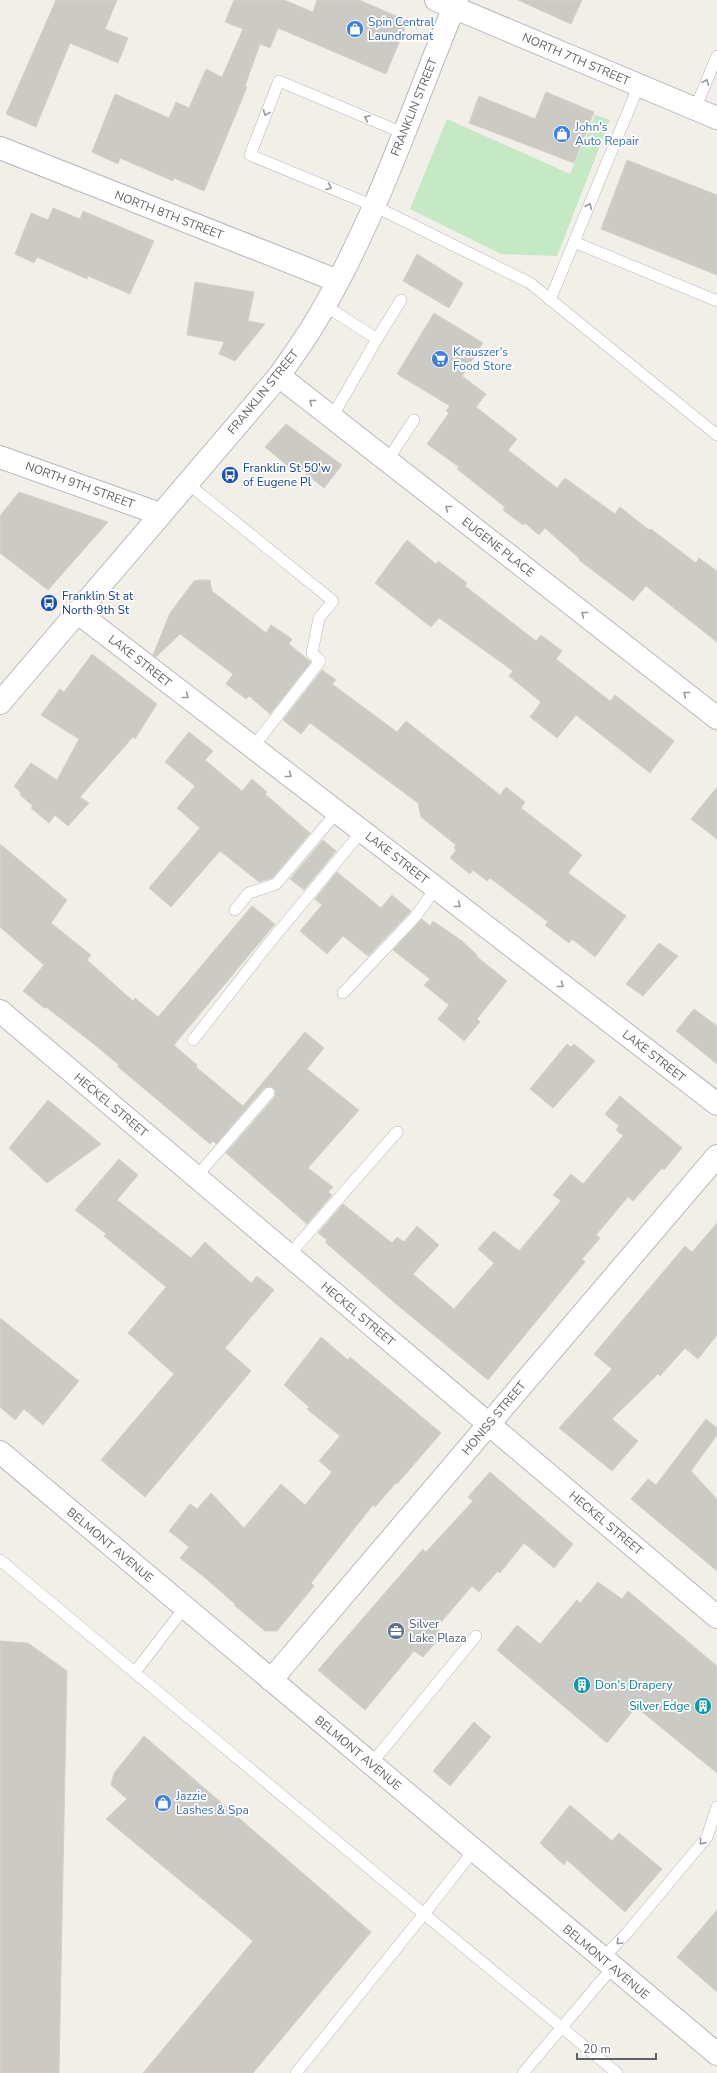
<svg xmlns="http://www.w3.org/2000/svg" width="717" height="2073" viewBox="0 0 717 2073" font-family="'Nunito Sans',sans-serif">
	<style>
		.green { fill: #c5e8c5 }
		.building { fill: #cccac5; stroke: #d6d1c6 }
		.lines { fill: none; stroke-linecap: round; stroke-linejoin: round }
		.service-casing { stroke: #b5b8bc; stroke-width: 12 }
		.minor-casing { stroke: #b5b8bc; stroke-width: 24 }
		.tertiary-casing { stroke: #b5b8bc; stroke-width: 24 }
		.secondary-casing { stroke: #b6babf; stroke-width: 24 }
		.service { stroke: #fff; stroke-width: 11 }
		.minor { stroke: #fff; stroke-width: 22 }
		.tertiary { stroke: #fff; stroke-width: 22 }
		.secondary { stroke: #fff; stroke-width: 22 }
		.oneway { stroke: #979a9d }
		.labels { text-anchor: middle; stroke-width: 3.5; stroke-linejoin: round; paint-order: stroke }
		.shop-label { font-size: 12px; fill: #366cbe; stroke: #fff; text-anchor: start }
		.street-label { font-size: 12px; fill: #5f6368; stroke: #fff }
		.transit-label { font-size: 12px; fill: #164399; stroke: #fff; text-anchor: start }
		.service-label { font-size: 12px; fill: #4e5e75; stroke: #fff; text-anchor: start }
		.culture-label { font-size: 12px; fill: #0d838f; stroke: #fff; text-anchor: start }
	</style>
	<rect width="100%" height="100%" fill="#f1efe8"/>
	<!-- green -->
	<path class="green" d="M 595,115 L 610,120 L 557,256 L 501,254 L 410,209 L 447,119 L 570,174 Z"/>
	<!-- building -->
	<g class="building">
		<path d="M 56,0 L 117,0 L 105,29 L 128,38 L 118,63 L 70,43 L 36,127 L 6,114 Z"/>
		<path d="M 234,0 L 284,0 L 313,12 L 317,0 L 359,0 L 408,21 L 386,74 L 278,28 L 270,48 L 260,44 L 245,86 L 247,87 L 204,191 L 174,178 L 173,181 L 120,158 L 118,164 L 92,152 L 115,94 L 169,118 L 176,102 L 189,108 L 206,69 L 222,77 L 243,29 L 225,22 Z"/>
		<path d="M 518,0 L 582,0 L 571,24 Z"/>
		<path d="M 546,92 L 594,112 L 574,163 L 469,123 L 479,96 L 535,119 Z"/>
		<path d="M 627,160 L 717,195 L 717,275 L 601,229 Z"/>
		<path d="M 53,208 L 80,219 L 83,211 L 154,241 L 130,294 L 88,276 L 87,279 L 37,257 L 34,263 L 15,254 L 31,213 L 48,220 Z"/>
		<path d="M 417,254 L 463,283 L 449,308 L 403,281 Z"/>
		<path d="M 195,282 L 254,292 L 248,321 L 265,324 L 235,361 L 219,354 L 224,342 L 187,335 Z"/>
		<path d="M 434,313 L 483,343 L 462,376 L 486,394 L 476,407 L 517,439 L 508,450 L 557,488 L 565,478 L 615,514 L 620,507 L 649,530 L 651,529 L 696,563 L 699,558 L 717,571 L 717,642 L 646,586 L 633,601 L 579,560 L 580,559 L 545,528 L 539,535 L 525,523 L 523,525 L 503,510 L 505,507 L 457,469 L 459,467 L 427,444 L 449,413 L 446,411 L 450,406 L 397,374 Z"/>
		<path d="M 286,424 L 342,465 L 324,488 L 291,462 L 288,466 L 265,447 Z"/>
		<path d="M 19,492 L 108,522 L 48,590 L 0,553 L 0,516 Z"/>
		<path d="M 407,540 L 436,564 L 438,561 L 467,583 L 465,586 L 536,641 L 541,635 L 562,651 L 556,659 L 610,701 L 615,695 L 674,741 L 650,773 L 576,715 L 557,738 L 530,717 L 541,702 L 509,676 L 513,671 L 439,618 L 431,627 L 375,583 Z"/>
		<path d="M 199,580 L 210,580 L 212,591 L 266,633 L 271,625 L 292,639 L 289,644 L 311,662 L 270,714 L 249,696 L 246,699 L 226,684 L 233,674 L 180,634 L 156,657 L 153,655 L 170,613 L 194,581 Z"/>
		<path d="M 92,654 L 157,704 L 135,739 L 133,737 L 80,797 L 89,803 L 68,826 L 55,815 L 49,823 L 31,808 L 33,806 L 20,795 L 21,793 L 14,786 L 31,763 L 57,780 L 79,739 L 41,715 L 60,689 L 64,692 Z"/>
		<path d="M 322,670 L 336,680 L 332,684 L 397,732 L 406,721 L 500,795 L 506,787 L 525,802 L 521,808 L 582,855 L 568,873 L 626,916 L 595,957 L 572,939 L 569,943 L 545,925 L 548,922 L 490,878 L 487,881 L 473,870 L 470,874 L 450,858 L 456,850 L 454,848 L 456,845 L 421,817 L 418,803 L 310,723 L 301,734 L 283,720 Z"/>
		<path d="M 189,732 L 213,751 L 205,760 L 242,791 L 252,779 L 267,792 L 265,794 L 310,833 L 272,878 L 259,882 L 220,851 L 171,907 L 149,888 L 200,828 L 177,808 L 195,786 L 165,762 Z"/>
		<path d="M 717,787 L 717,839 L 691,819 Z"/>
		<path d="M 323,840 L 336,851 L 304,890 L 290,879 Z"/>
		<path d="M 0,844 L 67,900 L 51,923 L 91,955 L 87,960 L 133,1001 L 135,998 L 158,1017 L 252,906 L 275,924 L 174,1045 L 197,1065 L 196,1067 L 243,1106 L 305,1032 L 324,1048 L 307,1069 L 359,1110 L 308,1168 L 333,1187 L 328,1192 L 332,1195 L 307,1224 L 226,1153 L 274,1098 L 276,1091 L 273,1088 L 270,1086 L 264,1088 L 216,1144 L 213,1141 L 210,1144 L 117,1066 L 119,1065 L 95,1045 L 46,1007 L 44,1008 L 23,991 L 44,965 L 0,927 Z"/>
		<path d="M 337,872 L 381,908 L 392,895 L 411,911 L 368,956 L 343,936 L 327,954 L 300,931 L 322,905 L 315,899 Z"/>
		<path d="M 422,919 L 430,926 L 433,921 L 462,941 L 477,955 L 476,956 L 507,981 L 477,1019 L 480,1022 L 464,1041 L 438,1019 L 449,1005 L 424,985 L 430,979 L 393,950 Z"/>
		<path d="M 659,943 L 678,956 L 643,996 L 626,984 Z"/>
		<path d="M 694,1009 L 717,1026 L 717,1064 L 676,1031 Z"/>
		<path d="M 567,1044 L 571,1047 L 574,1044 L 595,1061 L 553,1108 L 530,1089 Z"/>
		<path d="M 620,1096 L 682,1148 L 664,1170 L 662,1168 L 633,1201 L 628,1197 L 596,1235 L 600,1238 L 582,1259 L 585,1262 L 488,1380 L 395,1303 L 325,1242 L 327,1240 L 318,1233 L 343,1204 L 392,1243 L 397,1237 L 404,1242 L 417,1226 L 439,1245 L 413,1274 L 454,1309 L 494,1263 L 478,1249 L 494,1231 L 519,1251 L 561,1201 L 553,1195 L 571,1174 L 583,1184 L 623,1136 L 616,1130 L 619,1126 L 605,1114 Z"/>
		<path d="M 48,1100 L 101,1144 L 47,1183 L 9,1148 Z"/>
		<path d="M 119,1159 L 138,1175 L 117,1200 L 191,1258 L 205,1242 L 251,1283 L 257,1276 L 274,1290 L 225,1348 L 251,1371 L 145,1497 L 101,1460 L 174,1374 L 128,1333 L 166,1287 L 104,1236 L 106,1234 L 75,1210 Z"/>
		<path d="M 717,1223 L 717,1335 L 698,1359 L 685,1348 L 660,1376 L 658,1374 L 612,1419 L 638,1441 L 612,1471 L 559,1428 L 612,1369 L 594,1354 L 685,1246 L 692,1252 Z"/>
		<path d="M 0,1318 L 79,1381 L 43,1425 L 24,1409 L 15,1420 L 0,1407 Z"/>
		<path d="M 321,1337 L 348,1360 L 350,1357 L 441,1433 L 397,1484 L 396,1483 L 375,1507 L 373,1505 L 311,1583 L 314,1586 L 277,1631 L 265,1631 L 234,1605 L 235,1604 L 203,1576 L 180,1558 L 189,1547 L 169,1531 L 190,1504 L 197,1509 L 211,1493 L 244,1528 L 281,1484 L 305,1505 L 332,1472 L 319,1461 L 340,1436 L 307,1409 L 309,1407 L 284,1385 Z"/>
		<path d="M 706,1419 L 717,1428 L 717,1435 L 691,1471 L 717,1499 L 717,1571 L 631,1499 L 648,1479 L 656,1485 Z"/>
		<path d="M 490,1472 L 573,1544 L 554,1568 L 524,1543 L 500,1573 L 498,1571 L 479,1592 L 472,1586 L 436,1628 L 443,1634 L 423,1657 L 414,1651 L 365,1710 L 318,1670 L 423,1549 L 426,1552 L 473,1501 L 468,1497 Z"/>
		<path d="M 598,1582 L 622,1599 L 628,1591 L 717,1666 L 717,1773 L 636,1707 L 607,1743 L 497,1650 L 517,1625 L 540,1644 L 577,1600 L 580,1603 Z"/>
		<path d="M 0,1641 L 28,1643 L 67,1671 L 59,2073 L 0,2073 Z"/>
		<path d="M 474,1722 L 491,1737 L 450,1786 L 433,1771 Z"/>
		<path d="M 144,1736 L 371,1932 L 253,2073 L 143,2073 L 253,1941 L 106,1819 L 127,1799 L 111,1785 L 114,1773 Z"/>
		<path d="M 570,1805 L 612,1841 L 619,1833 L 662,1869 L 625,1912 L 567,1860 L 564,1865 L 540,1843 Z"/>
		<path d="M 717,1910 L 717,1992 L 677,1957 Z"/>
	</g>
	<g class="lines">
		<defs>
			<g id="service">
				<path d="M 695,109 L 717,56"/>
				<path d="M 403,133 L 279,81 L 250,155 L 374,206 L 530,283 L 717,435"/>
				<path d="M 574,242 L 717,301"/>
				<path d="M 550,300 L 639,85"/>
				<path d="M 324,305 L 377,339 L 332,417"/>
				<path d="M 377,339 L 401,300"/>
				<path d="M 387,461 L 414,420"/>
				<path d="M 187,483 L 333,601 L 319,618 L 312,653 L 320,661 L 253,747"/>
				<path d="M 235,910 L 249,893 L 276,884 L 337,812"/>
				<path d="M 343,993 L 415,917 L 436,888"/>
				<path d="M 193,1040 L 270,942 L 362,831"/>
				<path d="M 196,1177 L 269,1093"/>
				<path d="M 289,1255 L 397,1132"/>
				<path d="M 0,1560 L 424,1914 L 474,1850"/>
				<path d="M 135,1672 L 185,1607"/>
				<path d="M 371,1764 L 476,1636"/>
				<path d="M 602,1959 L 627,1933 L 707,1837 L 717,1807"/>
				<path d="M 296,2073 L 424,1914 L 617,2073"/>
				<path d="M 523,2073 L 613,1967"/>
			</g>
			<g id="minor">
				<path d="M 436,0 L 717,118"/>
				<path d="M 0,148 L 338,281"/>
				<path d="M 279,376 L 717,718"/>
				<path d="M 0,457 L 160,514"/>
				<path d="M 77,612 L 717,1104"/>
				<path d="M 0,1011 L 717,1617"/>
				<path d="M 271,1680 L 717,1156"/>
			</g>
			<path id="tertiary" d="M 0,1452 L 717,2054"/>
			<path id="secondary" d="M 0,703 L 279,376 C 290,360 301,345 311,329 C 374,227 411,110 457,0"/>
		</defs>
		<!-- service casing -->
		<use href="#service" class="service-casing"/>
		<!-- minor casing -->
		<use href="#minor" class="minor-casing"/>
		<!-- tertiary casing -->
		<use href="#tertiary" class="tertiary-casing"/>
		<!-- secondary casing -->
		<use href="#secondary" class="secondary-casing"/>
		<!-- service -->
		<use href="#service" class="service"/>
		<!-- minor -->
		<use href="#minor" class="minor"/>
		<!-- tertiary -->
		<use href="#tertiary" class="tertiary"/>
		<!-- secondary -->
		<use href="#secondary" class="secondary"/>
	</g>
	<!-- one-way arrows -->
	<defs><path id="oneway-chevron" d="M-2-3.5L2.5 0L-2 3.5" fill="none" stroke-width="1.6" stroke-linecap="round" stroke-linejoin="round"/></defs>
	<g class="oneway">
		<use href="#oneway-chevron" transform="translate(706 82) rotate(-67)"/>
		<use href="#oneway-chevron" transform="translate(266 113) rotate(112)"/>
		<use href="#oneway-chevron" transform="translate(367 118) rotate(-158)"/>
		<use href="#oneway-chevron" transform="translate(329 187) rotate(22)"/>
		<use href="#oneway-chevron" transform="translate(589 206) rotate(-67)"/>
		<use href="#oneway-chevron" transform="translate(312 402) rotate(-142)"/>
		<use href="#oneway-chevron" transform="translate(448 508) rotate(-142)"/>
		<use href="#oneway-chevron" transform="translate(584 614) rotate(-142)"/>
		<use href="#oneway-chevron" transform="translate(686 694) rotate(-142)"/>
		<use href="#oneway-chevron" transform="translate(186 696) rotate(38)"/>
		<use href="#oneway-chevron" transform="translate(289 775) rotate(38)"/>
		<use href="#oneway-chevron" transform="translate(458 905) rotate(38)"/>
		<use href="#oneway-chevron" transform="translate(561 985) rotate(38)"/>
		<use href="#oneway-chevron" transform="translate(702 1842) rotate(129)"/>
		<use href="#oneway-chevron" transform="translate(619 1942) rotate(135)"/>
	</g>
	<!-- icons -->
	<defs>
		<symbol id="shop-disc" viewBox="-11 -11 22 22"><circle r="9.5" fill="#3f7fe0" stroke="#fff"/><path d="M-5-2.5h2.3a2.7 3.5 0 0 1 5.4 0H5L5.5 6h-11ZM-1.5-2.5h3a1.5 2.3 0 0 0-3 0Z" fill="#fff"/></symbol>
		<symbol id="supermarket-disc" viewBox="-11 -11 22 22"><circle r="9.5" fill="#3f7fe0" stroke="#fff"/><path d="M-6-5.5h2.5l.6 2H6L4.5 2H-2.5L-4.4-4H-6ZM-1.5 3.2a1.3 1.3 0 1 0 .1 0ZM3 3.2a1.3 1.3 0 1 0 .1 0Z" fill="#fff"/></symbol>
		<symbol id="bus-disc" viewBox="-11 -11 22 22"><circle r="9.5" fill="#1a4fb4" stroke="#fff"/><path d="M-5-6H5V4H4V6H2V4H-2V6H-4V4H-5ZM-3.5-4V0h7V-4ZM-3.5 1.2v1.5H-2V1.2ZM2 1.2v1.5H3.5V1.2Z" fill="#fff"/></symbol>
		<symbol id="office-disc" viewBox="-11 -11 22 22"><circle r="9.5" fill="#5c6f8a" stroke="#fff"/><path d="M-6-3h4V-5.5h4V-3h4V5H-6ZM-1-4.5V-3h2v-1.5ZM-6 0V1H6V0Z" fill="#fff"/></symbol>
		<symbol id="building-disc" viewBox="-11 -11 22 22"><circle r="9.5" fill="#0f9aa8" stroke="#fff"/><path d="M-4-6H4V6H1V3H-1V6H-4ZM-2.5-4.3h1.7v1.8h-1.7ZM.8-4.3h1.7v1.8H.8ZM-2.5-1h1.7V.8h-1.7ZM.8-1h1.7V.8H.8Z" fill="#fff"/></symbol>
	</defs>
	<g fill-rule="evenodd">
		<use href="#shop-disc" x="345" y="19" width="20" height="20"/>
		<use href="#shop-disc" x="552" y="124" width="20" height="20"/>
		<use href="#supermarket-disc" x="430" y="349" width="20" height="20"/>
		<use href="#bus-disc" x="220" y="465" width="20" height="20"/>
		<use href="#bus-disc" x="39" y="593" width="20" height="20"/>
		<use href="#office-disc" x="386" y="1621" width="20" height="20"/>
		<use href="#building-disc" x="572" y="1675" width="20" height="20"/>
		<use href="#building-disc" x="693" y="1696" width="20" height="20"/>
		<use href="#shop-disc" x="153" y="1793" width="20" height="20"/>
	</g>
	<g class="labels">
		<!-- shop labels -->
		<g class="shop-label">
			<text x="368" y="26">Spin Central<tspan x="368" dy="14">Laundromat</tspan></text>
			<text x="575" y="131">John's<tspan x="575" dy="14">Auto Repair</tspan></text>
			<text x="453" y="356">Krauszer's<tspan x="453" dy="14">Food Store</tspan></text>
			<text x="176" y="1800">Jazzie<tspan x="176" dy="14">Lashes &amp; Spa</tspan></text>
		</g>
		<!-- street labels -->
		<g class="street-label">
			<text transform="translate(576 59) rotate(23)" y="4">NORTH 7TH STREET</text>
			<text transform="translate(414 107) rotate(-68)" y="4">FRANKLIN STREET</text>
			<text transform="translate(169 215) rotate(21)" y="4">NORTH 8TH STREET</text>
			<text transform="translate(263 392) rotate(-51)" y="4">FRANKLIN STREET</text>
			<text transform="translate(80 485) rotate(20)" y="4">NORTH 9TH STREET</text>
			<text transform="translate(498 547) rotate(38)" y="4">EUGENE PLACE</text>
			<text transform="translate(140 661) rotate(38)" y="4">LAKE STREET</text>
			<text transform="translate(397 858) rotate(38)" y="4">LAKE STREET</text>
			<text transform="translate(654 1056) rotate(38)" y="4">LAKE STREET</text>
			<text transform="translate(111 1105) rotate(40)" y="4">HECKEL STREET</text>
			<text transform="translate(358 1314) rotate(40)" y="4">HECKEL STREET</text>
			<text transform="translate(494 1418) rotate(-50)" y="4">HONISS STREET</text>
			<text transform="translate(606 1523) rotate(40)" y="4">HECKEL STREET</text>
			<text transform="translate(110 1545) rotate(40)" y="4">BELMONT AVENUE</text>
			<text transform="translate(358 1753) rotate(40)" y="4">BELMONT AVENUE</text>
			<text transform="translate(606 1962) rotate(40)" y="4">BELMONT AVENUE</text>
		</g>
		<!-- transit labels -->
		<g class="transit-label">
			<text x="243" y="472">Franklin St 50'w<tspan x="243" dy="14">of Eugene Pl</tspan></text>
			<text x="62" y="600">Franklin St at<tspan x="62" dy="14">North 9th St</tspan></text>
		</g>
		<!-- service labels -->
		<g class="service-label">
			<text x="409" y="1628">Silver<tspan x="409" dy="14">Lake Plaza</tspan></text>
		</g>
		<!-- culture labels -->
		<g class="culture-label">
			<text x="595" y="1689">Don's Drapery</text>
			<text x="690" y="1710" text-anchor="end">Silver Edge</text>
		</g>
	</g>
	<!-- scale -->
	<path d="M577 2053v6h79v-6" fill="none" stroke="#5f6368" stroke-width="2"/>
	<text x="583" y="2053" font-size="12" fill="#5f6368" stroke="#ffffff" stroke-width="3" paint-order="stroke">20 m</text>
</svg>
